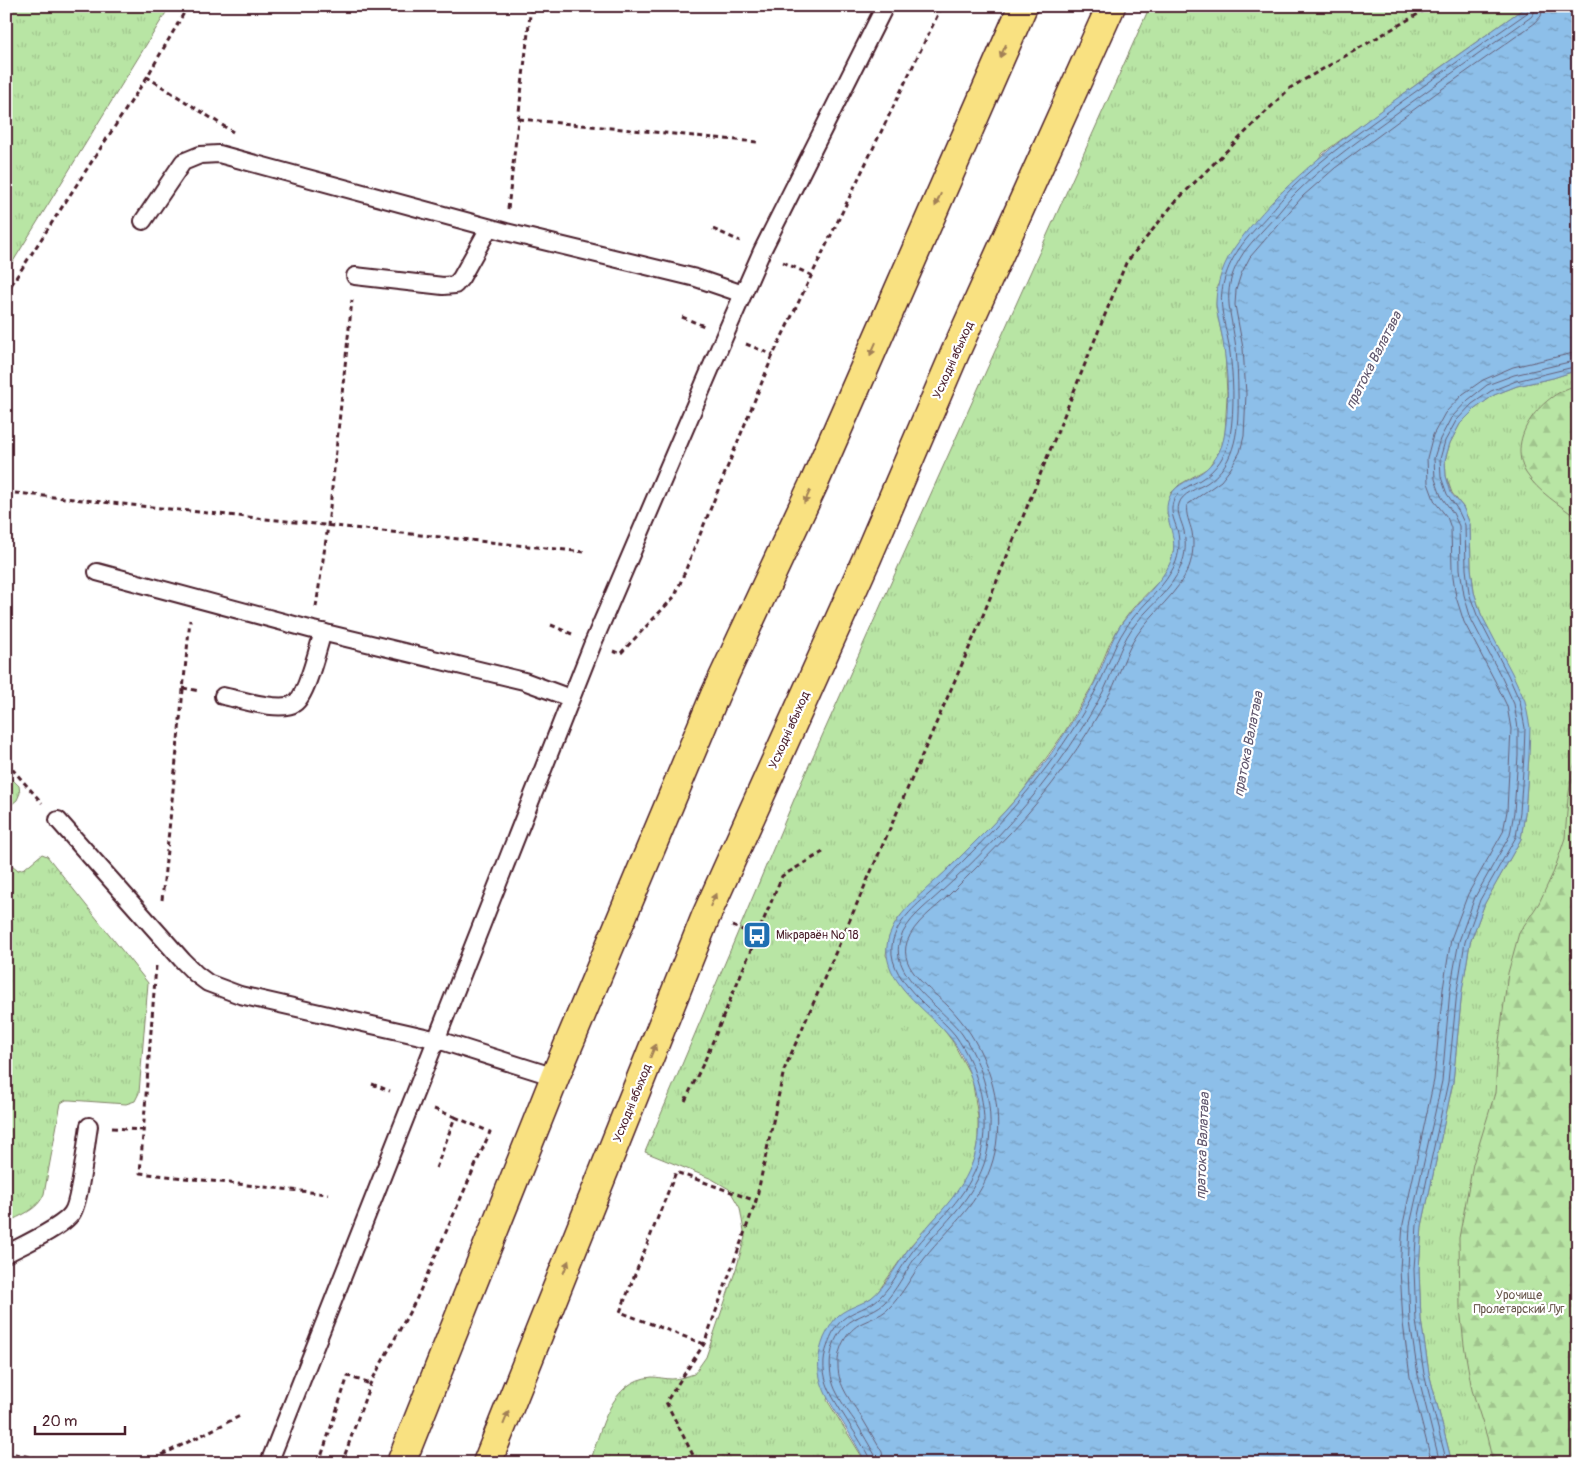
<svg xmlns="http://www.w3.org/2000/svg" width="1584" height="1469" viewBox="0 0 1584 1469" font-family="Pangolin,sans-serif">
	<style>
		.grass { fill: url(#grass-tufts); stroke: #818268 }
		.forest { fill: url(#forest-firs); stroke: #818268 }
		.water { fill: url(#water-ripples); stroke: #727f9d }
		.lines { fill: none; stroke-linecap: round; stroke-linejoin: round }
		.shore { stroke: #655f77; stroke-width: 1 }
		.service-casing { stroke: #4a1f2b; stroke-width: 20 }
		.primary-casing { stroke: #4a1f2b; stroke-width: 31 }
		.path { stroke: #4a1f2b; stroke-width: 3; stroke-dasharray: 5 4; stroke-linecap: butt }
		.service { stroke: #fff; stroke-width: 16 }
		.primary { stroke: #f9e181; stroke-width: 28 }
		.oneway { fill: #a28056 }
		.labels { text-anchor: middle; stroke-width: 4.5; stroke-linejoin: round; paint-order: stroke }
		.street-label { font-size: 12px; fill: #4a1f2b; stroke: #fff }
		.poi-label { font-size: 12px; fill: #4a1f2b; stroke: #fff; text-anchor: start }
		.park-label { font-size: 12px; fill: #6b5a4f; stroke: #fff }
		.water-label { font-size: 14px; font-style: italic; fill: #61576e; stroke: #fff }
	</style>
	<defs>
		<pattern id="grass-tufts" width="24" height="20" patternUnits="userSpaceOnUse" patternTransform="scale(1.25)"><rect width="24" height="20" fill="#b8e5a4"/><path d="M3 7l-1-3M5 7V3M7 7l1-3M15 17l-1-3M17 17v-4M19 17l1-3" fill="none" stroke="#a0c48d"/></pattern>
		<pattern id="forest-firs" width="22" height="20" patternUnits="userSpaceOnUse" patternTransform="scale(1.25)"><rect width="22" height="20" fill="#b8e5a4"/><path d="M5 1l3.5 6h-7zM16 11l3.5 6h-7z" fill="#a0c48d"/></pattern>
		<pattern id="water-ripples" width="26" height="14" patternUnits="userSpaceOnUse" patternTransform="scale(1.25)"><rect width="26" height="14" fill="#8dbfe9"/><path d="M2 4q2-2 4 0t4 0M15 11q2-2 4 0t4 0" fill="none" stroke="#759bbd"/></pattern>
	</defs>
	<rect width="100%" height="100%" fill="#fff"/>
	<filter id="ink" filterUnits="userSpaceOnUse"><feTurbulence type="fractalNoise" baseFrequency=".02" numOctaves="2"/><feDisplacementMap in="SourceGraphic" scale="10" xChannelSelector="R" yChannelSelector="G"/><feConvolveMatrix kernelMatrix="1 2 1 2 8 2 1 2 1" color-interpolation-filters="sRGB"/></filter>
	<g filter="url(#ink)">
		<!-- grass -->
		<g class="grass">
			<path d="M 6,6 L 170,6 L 6,273 Z"/>
			<path d="M 1150,6 L 1527,6 L 1424,79 L 1323,153 L 1217,286 L 1216,307 L 1225,350 L 1227,396 L 1225,434 L 1222,447 L 1208,468 L 1179,485 L 1171,493 L 1167,514 L 1174,536 L 1174,548 L 1172,559 L 1167,570 L 1160,580 L 1133,608 L 1121,624 L 1110,643 L 1094,683 L 1064,733 L 1023,791 L 996,821 L 933,884 L 914,901 L 897,920 L 889,937 L 886,955 L 904,990 L 937,1021 L 953,1042 L 972,1078 L 978,1117 L 978,1138 L 975,1156 L 968,1174 L 957,1194 L 911,1245 L 875,1296 L 864,1302 L 827,1400 L 866,1463 L 590,1463 C 601,1430 610,1380 652,1377 C 658,1377 665,1379 672,1379 C 679,1379 687,1376 694,1374 L 706,1357 L 737,1266 L 745,1237 L 740,1208 L 729,1189 L 712,1179 L 645,1152 L 801,783 Z"/>
			<path d="M 1578,370 L 1578,1463 L 1452,1463 L 1429,1373 L 1421,1320 L 1419,1269 L 1422,1226 L 1453,1082 L 1462,991 L 1470,943 L 1485,903 L 1521,839 L 1525,813 L 1529,756 L 1493,638 L 1481,614 L 1474,592 L 1471,568 L 1470,524 L 1463,507 L 1452,493 L 1446,476 L 1445,460 L 1450,443 L 1460,424 L 1476,408 L 1494,395 L 1517,386 L 1553,378 Z"/>
			<path d="M 6,773 L 19,786 L 20,793 L 17,800 L 6,809 Z"/>
			<path d="M 42,854 L 47,856 L 148,983 L 139,1093 L 135,1101 L 126,1104 L 70,1100 L 66,1100 L 61,1103 L 44,1194 C 38,1210 21,1215 6,1223 L 6,860 L 18,870 L 25,868 Z"/>
		</g>
		<!-- forest -->
		<g class="forest">
			<path d="M 1578,385 L 1578,519 C 1559,504 1539,493 1526,473 C 1505,437 1543,393 1578,385 Z"/>
			<path d="M 1578,757 L 1578,1463 L 1493,1463 L 1487,1437 L 1472,1390 L 1464,1345 L 1460,1308 L 1459,1238 L 1473,1164 L 1495,1093 L 1498,1049 L 1508,973 L 1519,933 L 1539,903 L 1554,871 L 1565,838 L 1568,799 L 1573,768 Z"/>
		</g>
		<!-- water -->
		<path class="water" d="M 1527,6 L 1578,6 L 1578,370 L 1553,378 L 1517,386 L 1494,395 L 1476,408 L 1460,424 L 1450,443 L 1445,460 L 1446,476 L 1451,493 L 1463,507 L 1470,524 L 1471,568 L 1474,592 L 1481,614 L 1512,673 L 1525,701 L 1530,727 L 1529,756 L 1525,813 L 1521,839 L 1485,903 L 1470,943 L 1462,991 L 1453,1082 L 1422,1226 L 1419,1269 L 1421,1320 L 1429,1373 L 1452,1463 L 866,1463 C 859,1449 851,1436 843,1423 C 825,1395 810,1373 824,1338 C 828,1330 832,1321 839,1315 C 849,1307 861,1305 871,1298 C 886,1287 898,1262 910,1247 C 933,1218 962,1195 974,1158 C 985,1121 976,1076 955,1044 C 934,1012 878,984 888,940 C 896,910 932,886 953,864 C 976,841 1001,817 1023,791 C 1049,759 1074,721 1094,684 C 1104,665 1109,644 1120,626 C 1134,605 1155,590 1167,569 C 1185,538 1160,521 1169,498 C 1174,486 1186,482 1196,476 C 1213,467 1223,450 1225,431 C 1229,405 1228,376 1224,349 C 1223,334 1217,319 1216,304 C 1216,283 1224,261 1237,244 C 1280,185 1334,145 1392,102 C 1437,70 1482,38 1527,6 Z"/>
		<g class="lines">
			<!-- shore -->
			<g class="shore">
				<path d="M 870,1463 L 870,1459 C 864,1448 858,1437 851,1427 C 835,1400 815,1378 828,1344 C 831,1335 835,1327 842,1320 C 853,1310 870,1308 880,1297 C 893,1284 901,1267 912,1252 C 937,1220 968,1198 980,1157 C 991,1117 979,1068 955,1035 C 934,1009 883,978 893,940 C 900,916 922,901 939,885 C 948,877 956,868 965,859 C 1017,807 1064,752 1098,686 C 1108,667 1113,647 1125,629 C 1138,608 1159,593 1171,572 C 1179,559 1181,544 1177,529 C 1174,520 1170,512 1173,502 C 1177,490 1190,486 1200,480 C 1216,471 1227,454 1230,436 C 1235,407 1233,374 1229,345 C 1227,333 1223,321 1222,309 C 1219,289 1227,266 1239,249 C 1247,237 1259,225 1269,214 C 1277,205 1284,196 1293,187 C 1323,157 1359,133 1393,108 C 1437,76 1482,44 1527,13 L 1529,6"/>
				<path d="M 876,1463 L 875,1455 C 869,1445 863,1434 857,1424 C 850,1414 842,1404 837,1393 C 826,1373 828,1343 845,1326 C 856,1315 873,1313 884,1303 C 896,1291 905,1272 915,1258 C 940,1226 970,1204 984,1164 C 998,1122 987,1070 962,1034 C 943,1008 888,975 900,940 C 906,920 926,906 941,892 C 972,864 1002,833 1029,801 C 1056,769 1086,725 1105,688 C 1114,669 1119,648 1131,630 C 1146,608 1171,592 1181,566 C 1186,554 1186,543 1184,531 C 1182,522 1176,513 1179,504 C 1182,493 1197,489 1207,483 C 1237,463 1239,426 1238,393 C 1238,378 1237,363 1236,348 C 1231,309 1219,290 1244,252 C 1253,240 1264,229 1274,218 C 1282,209 1289,199 1298,191 C 1328,161 1364,137 1398,112 C 1442,80 1486,49 1531,17 L 1534,13 L 1535,6"/>
				<path d="M 884,1463 L 882,1452 C 875,1441 869,1429 862,1418 C 851,1401 838,1386 838,1366 C 837,1349 846,1331 862,1323 C 870,1319 880,1316 887,1310 C 902,1296 912,1275 924,1259 C 951,1225 981,1203 993,1160 C 1005,1118 993,1069 970,1033 C 964,1024 956,1014 948,1006 C 932,990 898,969 907,942 C 914,922 935,909 949,895 C 969,875 990,854 1010,833 C 1049,792 1084,743 1110,693 C 1120,674 1125,653 1137,635 C 1153,611 1178,594 1189,567 C 1193,556 1194,544 1192,532 C 1190,523 1185,514 1187,505 L 1221,481 L 1231,468 L 1240,452 L 1244,436 L 1246,394 L 1243,348 L 1235,305 L 1236,290 L 1241,274 L 1250,257 L 1303,196 L 1335,168 L 1435,94 L 1535,23 L 1541,16 L 1543,6"/>
				<path d="M 1432,1463 L 1410,1377 L 1403,1323 L 1400,1269 L 1403,1224 L 1434,1080 L 1443,989 L 1451,939 L 1468,894 L 1503,832 L 1507,811 L 1511,729 L 1507,706 L 1495,681 L 1464,622 L 1456,597 L 1452,570 L 1451,528 L 1447,517 L 1435,502 L 1428,483 L 1427,458 L 1433,435 L 1445,413 L 1463,394 L 1483,380 L 1513,367 L 1578,352"/>
				<path d="M 1440,1463 L 1418,1375 L 1410,1322 L 1408,1269 L 1410,1225 L 1442,1081 L 1450,990 L 1459,941 L 1475,897 L 1510,835 L 1514,812 L 1518,756 L 1518,728 L 1514,704 L 1502,678 L 1471,619 L 1464,595 L 1460,569 L 1459,526 L 1453,513 L 1441,496 L 1435,479 L 1434,458 L 1440,439 L 1451,418 L 1468,400 L 1487,385 L 1514,375 L 1578,360"/>
				<path d="M 1447,1463 L 1424,1374 L 1416,1321 L 1414,1269 L 1417,1225 L 1448,1082 L 1457,991 L 1465,942 L 1480,900 L 1516,837 L 1520,812 L 1524,756 L 1525,728 L 1520,702 L 1508,675 L 1477,615 L 1469,593 L 1466,569 L 1465,525 L 1458,510 L 1447,494 L 1441,477 L 1440,459 L 1445,441 L 1456,421 L 1472,404 L 1491,391 L 1516,381 L 1578,366"/>
			</g>
			<defs>
				<g id="service">
					<path d="M 143,221 L 183,162 L 200,155 L 219,154 L 506,232 L 696,278 L 743,294"/>
					<path d="M 355,276 L 443,286 L 455,285 L 461,278 L 489,228"/>
					<path d="M 97,572 L 313,630 L 524,681 L 570,698"/>
					<path d="M 223,696 C 239,699 281,713 295,703 C 307,695 318,647 323,632"/>
					<path d="M 58,820 L 183,961 L 196,974 L 208,983 L 240,995 L 438,1040 L 555,1077"/>
					<path d="M 6,1254 C 21,1246 63,1227 72,1213 C 80,1202 86,1143 89,1126"/>
					<path d="M 269,1463 L 593,643 L 725,335 L 762,251 L 885,6"/>
				</g>
				<g id="primary">
					<path d="M 401,1463 L 555,1077 L 715,695 L 815,481 L 1023,6"/>
					<path d="M 487,1463 L 706,916 L 867,558 L 955,353 L 1111,6"/>
				</g>
			</defs>
			<!-- service casing -->
			<use href="#service" class="service-casing"/>
			<!-- primary casing -->
			<use href="#primary" class="primary-casing"/>
			<!-- path -->
			<g class="path">
				<path d="M 188,6 L 147,77 L 233,132"/>
				<path d="M 519,119 L 757,142"/>
				<path d="M 508,209 L 531,6"/>
				<path d="M 713,229 L 740,241"/>
				<path d="M 783,262 L 813,276"/>
				<path d="M 6,293 L 147,77"/>
				<path d="M 682,317 L 704,326"/>
				<path d="M 746,344 L 773,355"/>
				<path d="M 6,492 L 585,552"/>
				<path d="M 316,607 L 328,526 L 352,300"/>
				<path d="M 551,625 L 572,634"/>
				<path d="M 613,651 L 620,654 L 675,596 L 773,355 L 942,6"/>
				<path d="M 183,688 L 200,691"/>
				<path d="M 6,762 L 42,803"/>
				<path d="M 162,900 L 190,620"/>
				<path d="M 732,926 L 757,935"/>
				<path d="M 156,966 L 140,1173 L 328,1194"/>
				<path d="M 372,1084 L 390,1091"/>
				<path d="M 685,1101 L 705,1060 L 782,876 L 823,852"/>
				<path d="M 434,1109 L 455,1117 L 435,1171"/>
				<path d="M 112,1128 L 143,1130"/>
				<path d="M 704,1344 L 620,1312 L 676,1172 L 756,1201"/>
				<path d="M 6,1452 L 58,1463"/>
				<path d="M 146,1463 L 240,1416"/>
				<path d="M 319,1463 L 348,1376 L 370,1384"/>
				<path d="M 342,1463 L 370,1384 L 416,1300 L 490,1132 L 455,1117"/>
				<path d="M 697,1463 L 666,1402 L 704,1344 L 756,1201 L 784,1070 L 977,630 L 1126,263 L 1175,202 L 1290,88 L 1432,6"/>
			</g>
			<!-- service -->
			<use href="#service" class="service"/>
			<!-- primary -->
			<use href="#primary" class="primary"/>
		</g>
		<!-- one-way arrows -->
		<defs><path id="oneway-solid" d="M-6-.8H1V-3.2L6.5 0L1 3.2V.8H-6Z" transform="scale(1.25)"/></defs>
		<g class="oneway">
			<use href="#oneway-solid" transform="translate(1003 51) rotate(114)"/>
			<use href="#oneway-solid" transform="translate(938 200) rotate(114)"/>
			<use href="#oneway-solid" transform="translate(873 349) rotate(114)"/>
			<use href="#oneway-solid" transform="translate(807 497) rotate(115)"/>
			<use href="#oneway-solid" transform="translate(713 900) rotate(-66)"/>
			<use href="#oneway-solid" transform="translate(653 1051) rotate(-68)"/>
			<use href="#oneway-solid" transform="translate(566 1267) rotate(-68)"/>
			<use href="#oneway-solid" transform="translate(506 1418) rotate(-68)"/>
		</g>
	</g>
	<!-- icons -->
	<defs>
		<symbol id="bus-square" viewBox="-11 -11 22 22"><rect x="-9" y="-9" width="18" height="18" rx="4" fill="#1f6fb2" stroke="#fff"/><path d="M-5-6H5V4H4V6H2V4H-2V6H-4V4H-5ZM-3.5-4V0h7V-4ZM-3.5 1.2v1.5H-2V1.2ZM2 1.2v1.5H3.5V1.2Z" fill="#fff"/></symbol>
	</defs>
	<g fill-rule="evenodd">
		<use href="#bus-square" x="741" y="919" width="32" height="32"/>
	</g>
	<g class="labels">
		<!-- street labels -->
		<g class="street-label">
			<text transform="translate(953 360) rotate(-66)" y="4">Усходні абыход</text>
			<text transform="translate(789 730) rotate(-66)" y="4">Усходні абыход</text>
			<text transform="translate(632 1103) rotate(-68)" y="4">Усходні абыход</text>
		</g>
		<!-- poi labels -->
		<g class="poi-label">
			<text x="776" y="939">Мікрараён № 18</text>
		</g>
		<!-- park labels -->
		<g class="park-label">
			<text x="1519" y="1299">Урочище<tspan x="1519" dy="14">Пролетарский Луг</tspan></text>
		</g>
		<!-- water labels -->
		<g class="water-label">
			<text transform="translate(1373 360) rotate(-63)" y="5">пратока Валатава</text>
			<text transform="translate(1248 744) rotate(-79)" y="5">пратока Валатава</text>
			<text transform="translate(1202 1146) rotate(-88)" y="5">пратока Валатава</text>
		</g>
	</g>
	<!-- margin -->
	<rect width="1584" height="1469" fill="none" stroke="#fff" stroke-width="25"/>
	<rect x="12" y="12" width="1559" height="1444" fill="none" stroke="#4a1f2b" stroke-width="2" filter="url(#ink)"/>
	<!-- scale -->
	<path d="M35 1426v8h90v-8" fill="none" stroke="#4a1f2b" stroke-width="2.5"/>
	<text x="42" y="1426" font-size="15" fill="#4a1f2b" stroke="#ffffff" stroke-width="4" paint-order="stroke">20 m</text>
</svg>
